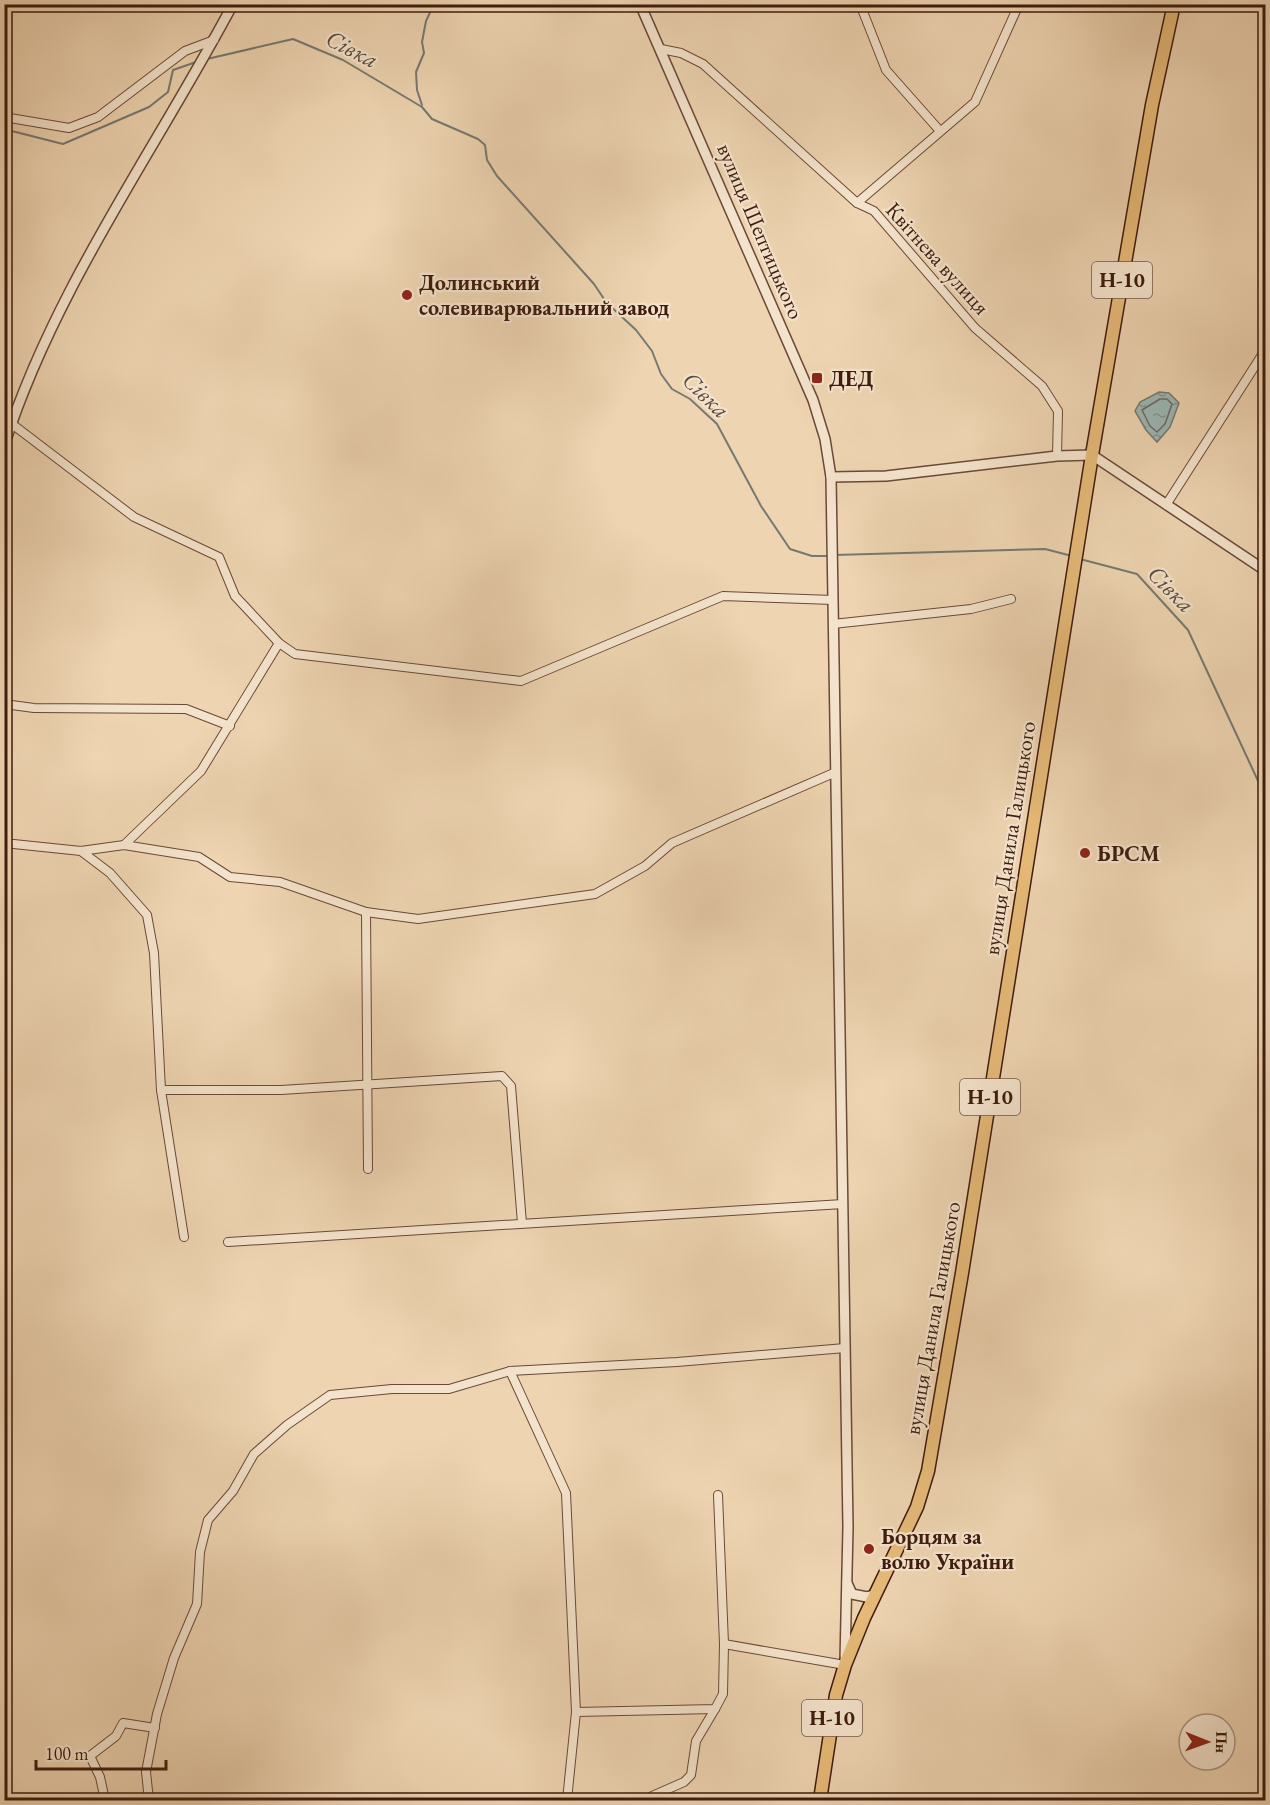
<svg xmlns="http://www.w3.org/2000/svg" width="1270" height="1805" viewBox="0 0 1270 1805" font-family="'EB Garamond',serif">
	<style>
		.water { fill: url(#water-ripples); stroke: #767972; stroke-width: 1.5 }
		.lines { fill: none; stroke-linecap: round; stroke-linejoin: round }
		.shore { stroke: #6d6961; stroke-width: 1.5 }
		.stream { stroke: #767972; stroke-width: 2 }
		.minor-casing { stroke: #6a4937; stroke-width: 10 }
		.tertiary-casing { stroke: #6a4937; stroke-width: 12 }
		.primary-casing { stroke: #3e1b0e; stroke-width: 15 }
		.minor { stroke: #f4e3cc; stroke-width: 8 }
		.tertiary { stroke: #f4e3cc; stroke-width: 9 }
		.primary { stroke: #e7ba78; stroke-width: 12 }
		.poi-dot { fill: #8f2418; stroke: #f4e3cc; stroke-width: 2 }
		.labels { text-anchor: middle; stroke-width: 4.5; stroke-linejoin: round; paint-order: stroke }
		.shield { fill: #f4e3cc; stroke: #755747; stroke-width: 1.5 }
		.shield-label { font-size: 21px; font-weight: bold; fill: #3e1b0e }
		.street-label { font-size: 22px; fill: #3e1b0e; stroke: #f4e3cc }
		.poi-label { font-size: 22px; font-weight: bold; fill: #3e1b0e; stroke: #f4e3cc; text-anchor: start }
		.water-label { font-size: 24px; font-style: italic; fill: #5a4a40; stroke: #f4e3cc }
	</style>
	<defs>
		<pattern id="water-ripples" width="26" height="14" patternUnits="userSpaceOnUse" patternTransform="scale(1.5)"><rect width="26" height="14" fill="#9cb7b4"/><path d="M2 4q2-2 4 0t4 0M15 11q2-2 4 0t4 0" fill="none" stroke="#819491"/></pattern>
	</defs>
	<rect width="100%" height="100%" fill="#eed4b1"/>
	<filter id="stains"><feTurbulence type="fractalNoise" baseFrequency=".00333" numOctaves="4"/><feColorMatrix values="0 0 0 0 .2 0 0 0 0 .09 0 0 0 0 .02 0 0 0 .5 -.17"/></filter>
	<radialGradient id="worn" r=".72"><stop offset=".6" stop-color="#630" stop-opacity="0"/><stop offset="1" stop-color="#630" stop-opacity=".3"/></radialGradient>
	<!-- water -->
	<path class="water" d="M 1159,392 L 1169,393 L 1179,403 L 1170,427 L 1157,442 L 1146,430 L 1135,411 L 1140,402 Z"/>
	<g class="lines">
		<!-- shore -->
		<path class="shore" d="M 1160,399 L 1167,399 L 1172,404 L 1165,424 L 1157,432 L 1150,426 L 1142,410 Z"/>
		<!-- stream -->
		<g class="stream">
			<path d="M 207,59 L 293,39 L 343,60 L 422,107 L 432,119 L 478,139 L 485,145 L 487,160 L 497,176 L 594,284 L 606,302 L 636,330 L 652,351 L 661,374 L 672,389 L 690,399 L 717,424 L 761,506 L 790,549 L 812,556 L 830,556"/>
			<path d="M 422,105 L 417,90 L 416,72 L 424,53 L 422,42 L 426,21 L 434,4"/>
			<path d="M 4,129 L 63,144 L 149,107 L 168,92 L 173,70 L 199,61"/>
			<path d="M 835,555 L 1045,549 L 1072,556"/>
			<path d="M 1080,559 L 1137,574 L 1188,630 L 1259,783 L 1266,790"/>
		</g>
		<defs>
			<g id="minor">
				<path d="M 860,4 L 886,70 L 940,131"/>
				<path d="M 661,49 L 681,53 L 703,64 L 857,203 L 874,211 L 975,328 L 1042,386 L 1058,411 L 1057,456"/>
				<path d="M 4,117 L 69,128 L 98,117 L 185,51 L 214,40"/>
				<path d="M 857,203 L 975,102 L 1019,4"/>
				<path d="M 12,424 L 134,517 L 219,557 L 235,596 L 279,643 L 295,654 L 521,681 L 723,596 L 833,600"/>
				<path d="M 1166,505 L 1262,355 L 1266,343"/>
				<path d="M 833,624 L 971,609 L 1011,599"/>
				<path d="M 4,704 L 34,708 L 186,709 L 230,726"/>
				<path d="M 4,843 L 81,851 L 124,845 L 199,857 L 230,877 L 280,882 L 366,912 L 418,919 L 595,894 L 645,866 L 672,843 L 836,772"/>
				<path d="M 124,845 L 201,771 L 279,643"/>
				<path d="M 81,851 L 110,873 L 147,915 L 154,953 L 161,1090 L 184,1237"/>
				<path d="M 366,912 L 368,1169"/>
				<path d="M 161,1090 L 281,1090 L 502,1076 L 511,1086 L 522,1223"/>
				<path d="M 228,1242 L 843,1204"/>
				<path d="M 510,1371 L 566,1493 L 576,1712 L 567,1800"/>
				<path d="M 724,1644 L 845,1665"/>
				<path d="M 576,1712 L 715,1709 L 723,1694 L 724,1644 L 718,1495"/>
				<path d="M 105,1800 L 100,1777 L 90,1756 L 116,1736 L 123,1723 L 155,1728"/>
				<path d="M 149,1800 L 146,1772 L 157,1714 L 174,1658 L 197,1604 L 200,1552 L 208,1520 L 233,1491 L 254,1454 L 287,1425 L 330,1395 L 392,1389 L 449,1389 L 510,1371 L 677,1362 L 845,1348"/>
				<path d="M 643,1800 L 684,1782 L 691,1775 L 696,1741 L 715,1709"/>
			</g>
			<g id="tertiary">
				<path d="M 640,4 L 813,400 L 825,439 L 831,477 L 848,1527 L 845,1661"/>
				<path d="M 4,446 C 55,287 155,151 233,4"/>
				<path d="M 831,477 L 886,476 L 1057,456 L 1092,455 L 1266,571"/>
				<path d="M 847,1583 L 852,1594 L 867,1597 L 876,1594"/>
			</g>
			<path id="primary" d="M 820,1800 L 836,1695 L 845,1665 L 864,1618 L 917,1507 L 928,1471 L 962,1273 L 1092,455 L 1152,105 L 1174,4"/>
		</defs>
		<!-- minor casing -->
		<use href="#minor" class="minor-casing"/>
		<!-- tertiary casing -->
		<use href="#tertiary" class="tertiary-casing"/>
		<!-- primary casing -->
		<use href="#primary" class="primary-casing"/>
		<!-- minor -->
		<use href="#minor" class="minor"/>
		<!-- tertiary -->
		<use href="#tertiary" class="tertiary"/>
		<!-- primary -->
		<use href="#primary" class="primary"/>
	</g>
	<!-- markers -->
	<g class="poi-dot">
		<circle cx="407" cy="295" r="6"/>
		<rect x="811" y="372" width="12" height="12" rx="3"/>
		<circle cx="1085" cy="853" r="6"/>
		<circle cx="869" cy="1549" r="6"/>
	</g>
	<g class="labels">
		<!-- shield labels -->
		<g class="shield">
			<rect x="1092" y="262" width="60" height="36" rx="4.5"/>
			<rect x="960" y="1079" width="60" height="36" rx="4.5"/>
			<rect x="802" y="1700" width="60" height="36" rx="4.5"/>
		</g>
		<g class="shield-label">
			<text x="1122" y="287">Н-10</text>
			<text x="990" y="1104">Н-10</text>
			<text x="832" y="1725">Н-10</text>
		</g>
		<!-- street labels -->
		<g class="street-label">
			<text transform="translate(761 231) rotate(67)" y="8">вулиця Шептицького</text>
			<text transform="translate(938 258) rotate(48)" y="8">Квітнева вулиця</text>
			<text transform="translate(1009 838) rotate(-81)" y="8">вулиця Данила Галицького</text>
			<text transform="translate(932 1318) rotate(-80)" y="8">вулиця Данила Галицького</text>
		</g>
		<!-- poi labels -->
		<g class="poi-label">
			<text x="419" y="290">Долинський<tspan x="419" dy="25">солевиварювальний завод</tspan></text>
			<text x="829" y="386">ДЕД</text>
			<text x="1097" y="861">БРСМ</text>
			<text x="881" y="1544">Борцям за<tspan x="881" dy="25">волю України</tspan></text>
		</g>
		<!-- water labels -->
		<g class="water-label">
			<text transform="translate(352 49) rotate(27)" y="8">Сівка</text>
			<text transform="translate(706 395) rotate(44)" y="8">Сівка</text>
			<text transform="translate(1171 589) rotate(45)" y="8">Сівка</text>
		</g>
	</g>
	<!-- margin -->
	<rect width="1270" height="1805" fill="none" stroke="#eed4b1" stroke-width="24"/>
	<rect x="6" y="6" width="1258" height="1793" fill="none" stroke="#3e1b0e" stroke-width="3"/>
	<rect x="12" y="12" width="1246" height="1781" fill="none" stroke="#3e1b0e" stroke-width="1.5"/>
	<!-- north arrow -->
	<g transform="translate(1207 1742) rotate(91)"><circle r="28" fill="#f4e3cc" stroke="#ab9380" stroke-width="1.5"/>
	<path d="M0-4.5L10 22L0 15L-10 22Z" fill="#8f2418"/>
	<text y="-9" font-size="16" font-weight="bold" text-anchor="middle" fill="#3e1b0e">Пн</text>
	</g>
	<!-- scale -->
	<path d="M36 1760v9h130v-9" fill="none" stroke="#3e1b0e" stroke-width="3"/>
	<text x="45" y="1760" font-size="18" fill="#3e1b0e" stroke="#f4e3cc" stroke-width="4.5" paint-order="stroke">100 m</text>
	<rect width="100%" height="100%" filter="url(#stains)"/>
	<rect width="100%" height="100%" fill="url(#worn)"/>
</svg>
